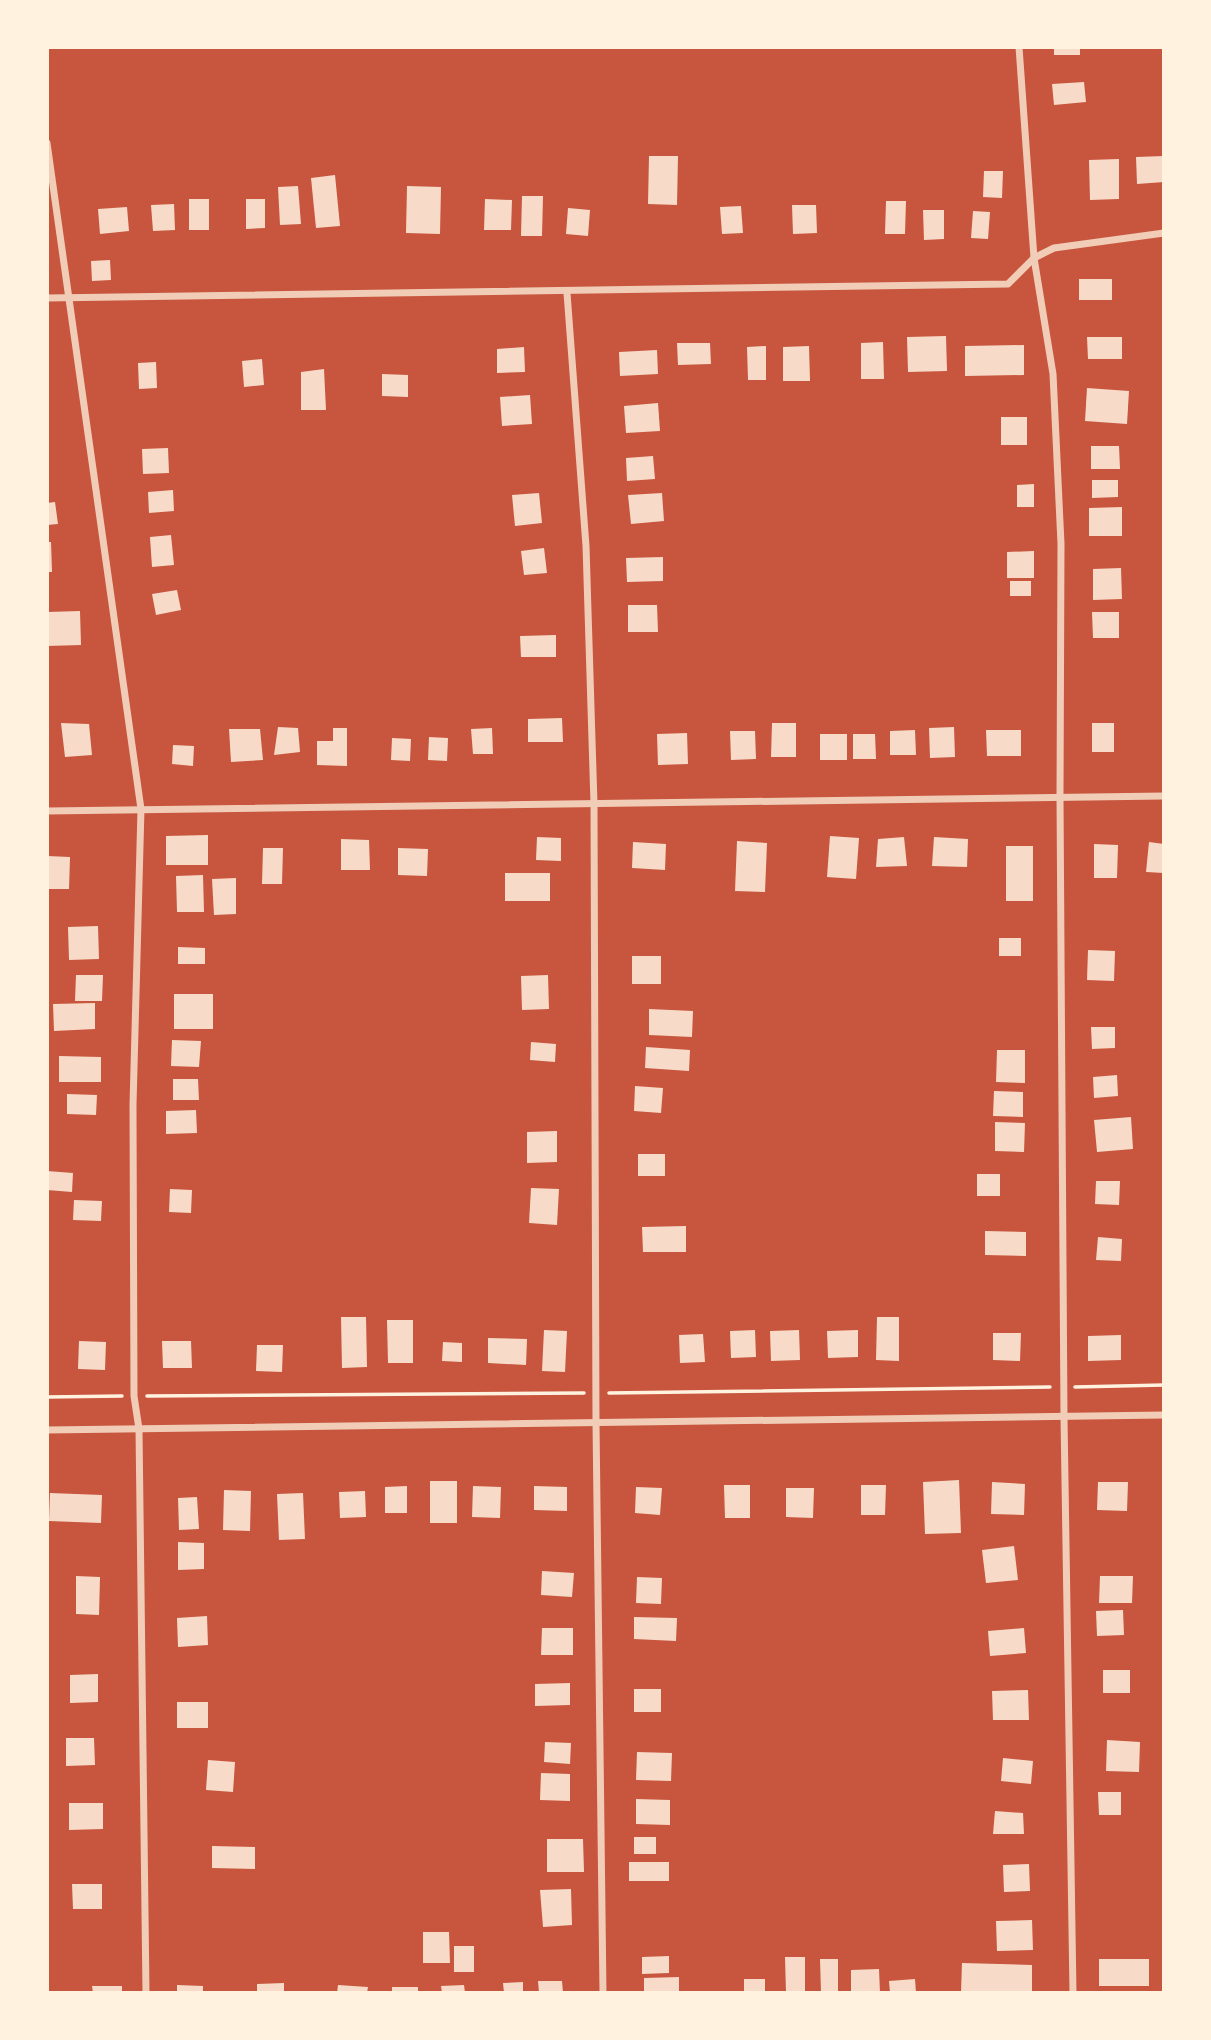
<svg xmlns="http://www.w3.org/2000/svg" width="1211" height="2040" viewBox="0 0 1211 2040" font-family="'IBM Plex Sans',sans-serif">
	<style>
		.building { fill: #f7dbc8 }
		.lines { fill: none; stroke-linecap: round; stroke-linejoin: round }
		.path { stroke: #fff3e0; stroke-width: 3.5 }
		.minor { stroke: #f1ccb7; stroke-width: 7 }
	</style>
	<rect width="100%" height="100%" fill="#c8553d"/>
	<!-- building -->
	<g class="building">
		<rect x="1054" y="47" width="26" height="8"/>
		<path d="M 1084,82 L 1086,102 L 1054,105 L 1052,84 Z"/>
		<path d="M 649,156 L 678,156 L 677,205 L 648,204 Z"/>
		<path d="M 1164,156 L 1164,182 L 1137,184 L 1136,157 Z"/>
		<path d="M 1119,159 L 1119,199 L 1090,200 L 1089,160 Z"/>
		<path d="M 984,171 L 1003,171 L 1002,198 L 983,197 Z"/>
		<path d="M 335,175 L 340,226 L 316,228 L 311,178 Z"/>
		<path d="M 298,186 L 301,224 L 280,225 L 278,187 Z"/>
		<path d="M 407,186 L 441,187 L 440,234 L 406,233 Z"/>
		<path d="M 522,196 L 543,196 L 542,236 L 521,236 Z"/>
		<rect x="189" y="199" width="20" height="31"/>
		<path d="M 246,199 L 265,199 L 265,228 L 246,229 Z"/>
		<path d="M 485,199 L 512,200 L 511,230 L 484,230 Z"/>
		<path d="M 886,201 L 906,201 L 905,234 L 885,234 Z"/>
		<path d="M 174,204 L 175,230 L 153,231 L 151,205 Z"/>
		<path d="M 792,205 L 816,205 L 817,233 L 793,234 Z"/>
		<path d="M 741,206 L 743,233 L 722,234 L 720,207 Z"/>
		<path d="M 127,207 L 129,231 L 100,234 L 98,209 Z"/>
		<path d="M 568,208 L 590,210 L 588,236 L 566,234 Z"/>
		<path d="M 923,210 L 944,210 L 944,239 L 924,240 Z"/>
		<path d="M 973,211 L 990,212 L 988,239 L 971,238 Z"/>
		<path d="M 110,260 L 111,280 L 92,281 L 91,261 Z"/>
		<rect x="1079" y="279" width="33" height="21"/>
		<path d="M 946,336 L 947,371 L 908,372 L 907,337 Z"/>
		<path d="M 1087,337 L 1122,337 L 1122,359 L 1088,359 Z"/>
		<path d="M 883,342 L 884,379 L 861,379 L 861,343 Z"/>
		<path d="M 677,343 L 710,343 L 711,364 L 678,365 Z"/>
		<path d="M 1024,345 L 1024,375 L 965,376 L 965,346 Z"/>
		<path d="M 766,346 L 766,380 L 748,380 L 747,347 Z"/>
		<path d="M 809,346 L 810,381 L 783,381 L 783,347 Z"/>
		<path d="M 524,347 L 525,372 L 497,373 L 497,349 Z"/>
		<path d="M 657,350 L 658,374 L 620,376 L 619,352 Z"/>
		<path d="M 262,359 L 264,385 L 244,387 L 242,361 Z"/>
		<path d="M 156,362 L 157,388 L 139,389 L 138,363 Z"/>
		<path d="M 324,369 L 326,410 L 301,410 L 301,372 Z"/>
		<path d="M 382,374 L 408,375 L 408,397 L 382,396 Z"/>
		<path d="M 1087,388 L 1129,391 L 1127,424 L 1085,421 Z"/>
		<path d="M 530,395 L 532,424 L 502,426 L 500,397 Z"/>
		<path d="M 658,403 L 660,431 L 626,433 L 624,406 Z"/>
		<rect x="1001" y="417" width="26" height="28"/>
		<path d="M 1091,446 L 1119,446 L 1120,469 L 1091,469 Z"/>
		<path d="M 168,448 L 169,473 L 143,474 L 142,449 Z"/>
		<path d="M 653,456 L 655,479 L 627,481 L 626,458 Z"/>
		<path d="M 1092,480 L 1118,480 L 1118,497 L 1092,498 Z"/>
		<path d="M 1034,484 L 1034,507 L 1017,507 L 1017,485 Z"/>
		<path d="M 173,490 L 174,511 L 149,513 L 148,492 Z"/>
		<path d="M 539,493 L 542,523 L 515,526 L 512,495 Z"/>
		<path d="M 662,493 L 664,521 L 631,524 L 628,495 Z"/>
		<path d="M 55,502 L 58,524 L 47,525 L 47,503 Z"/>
		<path d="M 1122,507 L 1122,536 L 1089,536 L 1089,508 Z"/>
		<path d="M 171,535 L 174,565 L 152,567 L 150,537 Z"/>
		<path d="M 47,542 L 51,542 L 52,572 L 47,572 Z"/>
		<path d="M 544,548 L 547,573 L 524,575 L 521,551 Z"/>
		<path d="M 1034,551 L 1034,578 L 1007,578 L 1007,552 Z"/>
		<path d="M 663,557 L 663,581 L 627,582 L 626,558 Z"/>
		<path d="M 1121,568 L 1122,599 L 1093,600 L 1093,569 Z"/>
		<rect x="1010" y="581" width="21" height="15"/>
		<path d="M 177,590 L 181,610 L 156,615 L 152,594 Z"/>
		<path d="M 628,605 L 657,605 L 658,632 L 628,632 Z"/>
		<path d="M 80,611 L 81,645 L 47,646 L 47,612 Z"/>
		<path d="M 1092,612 L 1119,612 L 1119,638 L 1093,638 Z"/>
		<path d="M 556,635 L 556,657 L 521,657 L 520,636 Z"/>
		<path d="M 562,718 L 563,742 L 528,742 L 528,719 Z"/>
		<path d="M 61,723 L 89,724 L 92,755 L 65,757 Z"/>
		<path d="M 772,723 L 796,723 L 796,757 L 771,757 Z"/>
		<rect x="1092" y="723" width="22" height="29"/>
		<path d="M 278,727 L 298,728 L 300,752 L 274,755 Z"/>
		<path d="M 954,727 L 955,757 L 930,758 L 929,728 Z"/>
		<path d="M 333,728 L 347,728 L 347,766 L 317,765 L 317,741 L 333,741 Z"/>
		<path d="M 492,728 L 493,754 L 473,754 L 471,729 Z"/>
		<path d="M 229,729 L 260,729 L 263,760 L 231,762 Z"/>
		<path d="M 915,730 L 916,755 L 890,755 L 890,731 Z"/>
		<path d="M 986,730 L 1021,730 L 1021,756 L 987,756 Z"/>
		<path d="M 730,731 L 755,731 L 756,759 L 731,760 Z"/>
		<path d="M 687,733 L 688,764 L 658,765 L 657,734 Z"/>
		<rect x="820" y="734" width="27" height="26"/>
		<path d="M 853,734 L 875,734 L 876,759 L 853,759 Z"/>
		<path d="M 429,737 L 448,738 L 447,761 L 428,760 Z"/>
		<path d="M 392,738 L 411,739 L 410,761 L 391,760 Z"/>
		<path d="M 173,745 L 194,746 L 193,766 L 172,764 Z"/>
		<path d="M 208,835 L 208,865 L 166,865 L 166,836 Z"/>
		<path d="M 830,836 L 859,838 L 856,879 L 827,877 Z"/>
		<path d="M 537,837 L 561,838 L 561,861 L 536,860 Z"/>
		<path d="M 904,837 L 907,866 L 876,867 L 878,839 Z"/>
		<path d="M 934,837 L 968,839 L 967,867 L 932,866 Z"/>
		<path d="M 341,839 L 369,840 L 370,870 L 341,870 Z"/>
		<path d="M 737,841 L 767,843 L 765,892 L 735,891 Z"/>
		<path d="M 633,842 L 666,844 L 665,870 L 632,868 Z"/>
		<path d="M 1149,842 L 1164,844 L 1164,873 L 1146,872 Z"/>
		<path d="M 1094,844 L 1118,845 L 1117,878 L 1094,878 Z"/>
		<rect x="1006" y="846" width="27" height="55"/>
		<path d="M 263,848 L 283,848 L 282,884 L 262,884 Z"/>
		<path d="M 398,848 L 428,849 L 427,876 L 398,875 Z"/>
		<path d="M 47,856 L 70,857 L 69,889 L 47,889 Z"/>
		<rect x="505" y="873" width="45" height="28"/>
		<path d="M 203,875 L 204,912 L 177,912 L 176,876 Z"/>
		<path d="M 236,878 L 236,914 L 214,915 L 212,879 Z"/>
		<path d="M 98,926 L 99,959 L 69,960 L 68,927 Z"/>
		<rect x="999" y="938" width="22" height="18"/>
		<path d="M 178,947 L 205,948 L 205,964 L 178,964 Z"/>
		<path d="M 1088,950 L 1115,951 L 1114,981 L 1087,980 Z"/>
		<rect x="632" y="956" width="29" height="28"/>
		<path d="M 76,975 L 103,975 L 102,1001 L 75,1001 Z"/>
		<path d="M 548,975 L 549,1009 L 522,1010 L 521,976 Z"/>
		<rect x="174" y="994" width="39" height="35"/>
		<path d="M 95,1003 L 95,1029 L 54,1031 L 53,1004 Z"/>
		<path d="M 649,1009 L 693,1011 L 692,1037 L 649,1035 Z"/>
		<path d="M 1091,1027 L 1115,1027 L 1115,1048 L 1092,1049 Z"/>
		<path d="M 172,1040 L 201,1041 L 199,1067 L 171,1066 Z"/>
		<path d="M 531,1042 L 556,1044 L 555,1062 L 530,1060 Z"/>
		<path d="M 646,1047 L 690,1050 L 689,1071 L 645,1068 Z"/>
		<path d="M 997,1050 L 1025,1050 L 1025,1083 L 996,1082 Z"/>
		<path d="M 59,1056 L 101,1057 L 101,1082 L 59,1082 Z"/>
		<path d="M 1117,1075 L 1118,1096 L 1094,1098 L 1093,1077 Z"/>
		<path d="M 173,1079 L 198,1079 L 199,1100 L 173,1100 Z"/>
		<path d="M 635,1086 L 663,1088 L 661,1113 L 634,1111 Z"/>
		<path d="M 994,1091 L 1023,1092 L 1023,1117 L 993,1116 Z"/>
		<path d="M 67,1094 L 97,1095 L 96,1115 L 67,1114 Z"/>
		<path d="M 196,1110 L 197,1133 L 166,1134 L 166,1111 Z"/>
		<path d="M 1131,1117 L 1133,1149 L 1097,1152 L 1094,1120 Z"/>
		<path d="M 995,1122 L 1025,1123 L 1024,1152 L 995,1151 Z"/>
		<path d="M 557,1131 L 557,1162 L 527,1163 L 527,1132 Z"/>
		<rect x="638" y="1154" width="27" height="22"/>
		<path d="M 47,1171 L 73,1173 L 72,1192 L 47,1190 Z"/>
		<rect x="977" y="1174" width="23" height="22"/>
		<path d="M 1096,1181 L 1120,1181 L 1119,1205 L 1095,1204 Z"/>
		<path d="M 531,1188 L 559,1189 L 557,1225 L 529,1223 Z"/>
		<path d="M 170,1189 L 192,1190 L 191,1213 L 169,1212 Z"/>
		<path d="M 74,1200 L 102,1201 L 101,1221 L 73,1220 Z"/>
		<path d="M 686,1226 L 686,1252 L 643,1252 L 642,1227 Z"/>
		<path d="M 985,1231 L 1026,1232 L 1026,1256 L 985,1255 Z"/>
		<path d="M 1098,1237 L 1122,1239 L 1121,1261 L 1096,1260 Z"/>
		<path d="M 341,1317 L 366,1317 L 367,1367 L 342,1368 Z"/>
		<path d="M 877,1317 L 899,1317 L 899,1361 L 876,1360 Z"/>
		<path d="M 387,1320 L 413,1320 L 413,1363 L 388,1363 Z"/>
		<path d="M 544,1330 L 567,1331 L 565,1372 L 542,1371 Z"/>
		<path d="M 755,1330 L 756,1357 L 731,1358 L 730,1331 Z"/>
		<path d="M 799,1330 L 800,1360 L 771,1361 L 770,1331 Z"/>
		<path d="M 858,1330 L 858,1357 L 828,1358 L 827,1331 Z"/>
		<path d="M 993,1333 L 1021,1333 L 1020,1361 L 993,1360 Z"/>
		<path d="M 703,1334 L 705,1362 L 680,1363 L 679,1335 Z"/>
		<path d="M 1121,1335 L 1121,1360 L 1088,1361 L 1088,1336 Z"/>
		<path d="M 488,1338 L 527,1339 L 526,1365 L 488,1363 Z"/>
		<path d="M 79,1341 L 106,1342 L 105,1370 L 78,1369 Z"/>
		<path d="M 162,1341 L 191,1341 L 192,1368 L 163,1368 Z"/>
		<path d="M 443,1342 L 462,1343 L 462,1362 L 442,1361 Z"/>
		<path d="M 257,1345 L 283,1345 L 282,1372 L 256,1371 Z"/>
		<path d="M 959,1480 L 961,1533 L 925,1534 L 923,1482 Z"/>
		<rect x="430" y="1481" width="27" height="42"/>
		<path d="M 992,1482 L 1025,1484 L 1024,1515 L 991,1514 Z"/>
		<path d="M 1098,1482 L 1128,1482 L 1127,1511 L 1097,1510 Z"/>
		<path d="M 724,1485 L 750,1485 L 750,1518 L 725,1518 Z"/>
		<path d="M 861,1485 L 886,1485 L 885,1515 L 861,1515 Z"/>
		<path d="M 407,1486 L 407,1513 L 385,1513 L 385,1487 Z"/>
		<path d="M 473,1486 L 501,1487 L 500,1518 L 472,1517 Z"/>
		<path d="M 534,1486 L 567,1487 L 567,1511 L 534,1510 Z"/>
		<path d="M 636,1487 L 662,1488 L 660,1515 L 635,1513 Z"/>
		<path d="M 786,1488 L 814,1488 L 813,1518 L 786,1517 Z"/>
		<path d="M 224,1490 L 251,1491 L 250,1531 L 223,1530 Z"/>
		<path d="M 365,1491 L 366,1517 L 340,1518 L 339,1492 Z"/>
		<path d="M 50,1493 L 102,1495 L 101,1523 L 49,1521 Z"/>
		<path d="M 303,1493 L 305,1539 L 279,1540 L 277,1494 Z"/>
		<path d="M 197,1497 L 199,1529 L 179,1530 L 178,1498 Z"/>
		<path d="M 178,1542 L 204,1543 L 204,1569 L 178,1570 Z"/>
		<path d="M 1014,1546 L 1018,1580 L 986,1583 L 982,1550 Z"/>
		<path d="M 542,1571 L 574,1573 L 572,1597 L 541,1595 Z"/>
		<path d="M 76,1576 L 100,1577 L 99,1615 L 76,1614 Z"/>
		<path d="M 1100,1576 L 1133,1576 L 1132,1603 L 1099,1603 Z"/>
		<path d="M 637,1577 L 662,1578 L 661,1604 L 636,1603 Z"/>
		<path d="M 1123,1610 L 1124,1635 L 1097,1636 L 1096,1611 Z"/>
		<path d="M 207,1616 L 208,1645 L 178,1647 L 177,1618 Z"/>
		<path d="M 634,1617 L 677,1618 L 676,1641 L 634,1639 Z"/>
		<path d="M 542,1628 L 573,1628 L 573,1655 L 541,1655 Z"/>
		<path d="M 1024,1628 L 1026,1653 L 990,1656 L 988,1631 Z"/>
		<rect x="1103" y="1670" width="27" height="23"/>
		<path d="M 98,1674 L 98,1702 L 70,1703 L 70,1675 Z"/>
		<path d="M 570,1683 L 570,1705 L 535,1706 L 535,1684 Z"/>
		<rect x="634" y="1689" width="27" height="23"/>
		<path d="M 1028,1690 L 1029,1720 L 993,1720 L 992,1691 Z"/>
		<rect x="177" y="1702" width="31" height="26"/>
		<path d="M 66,1738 L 94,1738 L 95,1765 L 66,1766 Z"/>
		<path d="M 1107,1740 L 1140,1742 L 1139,1772 L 1106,1771 Z"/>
		<path d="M 545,1742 L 571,1743 L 570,1764 L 544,1762 Z"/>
		<path d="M 637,1752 L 672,1753 L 671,1781 L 636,1780 Z"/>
		<path d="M 1003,1758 L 1033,1761 L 1031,1784 L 1001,1781 Z"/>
		<path d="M 208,1760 L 235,1762 L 233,1792 L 206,1790 Z"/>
		<path d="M 541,1773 L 570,1774 L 570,1801 L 540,1800 Z"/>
		<path d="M 1098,1792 L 1121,1792 L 1121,1815 L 1099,1815 Z"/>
		<path d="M 636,1799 L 670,1800 L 670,1825 L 636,1824 Z"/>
		<path d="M 69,1803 L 103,1803 L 103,1829 L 69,1830 Z"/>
		<path d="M 995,1811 L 1023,1813 L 1024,1834 L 993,1834 Z"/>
		<rect x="634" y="1837" width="22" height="17"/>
		<path d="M 547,1839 L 583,1839 L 584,1872 L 547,1872 Z"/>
		<path d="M 212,1846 L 255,1847 L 255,1869 L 212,1868 Z"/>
		<rect x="629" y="1862" width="40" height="19"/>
		<path d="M 1029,1864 L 1030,1891 L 1004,1892 L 1003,1865 Z"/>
		<path d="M 72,1884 L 102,1884 L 102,1909 L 73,1909 Z"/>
		<path d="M 571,1889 L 572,1925 L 543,1927 L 540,1890 Z"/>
		<path d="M 1032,1920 L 1033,1950 L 997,1951 L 996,1921 Z"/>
		<path d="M 423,1932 L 449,1932 L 450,1963 L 423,1963 Z"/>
		<rect x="454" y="1946" width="20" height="26"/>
		<path d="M 669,1956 L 669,1973 L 642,1974 L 642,1957 Z"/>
		<path d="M 785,1957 L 805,1957 L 805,1993 L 786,1993 Z"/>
		<path d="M 820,1959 L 838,1959 L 838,1993 L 821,1993 Z"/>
		<rect x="1099" y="1959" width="50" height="27"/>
		<path d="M 962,1963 L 1032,1965 L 1032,1993 L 961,1993 Z"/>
		<path d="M 879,1969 L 880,1993 L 851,1993 L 851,1970 Z"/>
		<path d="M 679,1977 L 679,1993 L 644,1993 L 644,1978 Z"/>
		<rect x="744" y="1979" width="21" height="14"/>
		<path d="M 915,1979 L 916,1993 L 890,1993 L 889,1981 Z"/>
		<path d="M 538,1981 L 562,1981 L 563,1993 L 539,1993 Z"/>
		<path d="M 523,1982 L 523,1993 L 504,1993 L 503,1983 Z"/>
		<path d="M 284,1983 L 284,1993 L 257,1993 L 257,1984 Z"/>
		<path d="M 177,1985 L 203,1986 L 203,1993 L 177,1993 Z"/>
		<path d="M 338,1985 L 368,1987 L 367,1993 L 337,1993 Z"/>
		<path d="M 464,1985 L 465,1993 L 442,1993 L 441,1986 Z"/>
		<path d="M 92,1986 L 122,1986 L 122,1993 L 93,1993 Z"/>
		<rect x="392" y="1987" width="26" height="6"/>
	</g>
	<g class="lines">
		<!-- path -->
		<g class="path">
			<path d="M 1075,1387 L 1164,1385"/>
			<path d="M 609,1393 L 1050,1387"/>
			<path d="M 147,1396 L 584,1393"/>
			<path d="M 47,1397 L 122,1396"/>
		</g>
		<!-- minor -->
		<g class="minor">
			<path d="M 1019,47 L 1034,258 L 1053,374 L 1061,544 L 1060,797 L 1064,1417 L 1073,1993"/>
			<path d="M 47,143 L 141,809 L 133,1105 L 134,1396 L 139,1429 L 146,1993"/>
			<path d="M 567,293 L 586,546 L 594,804 L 596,1423 L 603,1993"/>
			<path d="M 47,298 L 1008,284 L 1034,258 L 1054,248 L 1164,233"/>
			<path d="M 47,811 L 1164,796"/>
			<path d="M 47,1430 L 1164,1415"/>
		</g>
	</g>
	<!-- border -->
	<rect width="1211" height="2040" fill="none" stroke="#fff3e0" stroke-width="98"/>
</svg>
